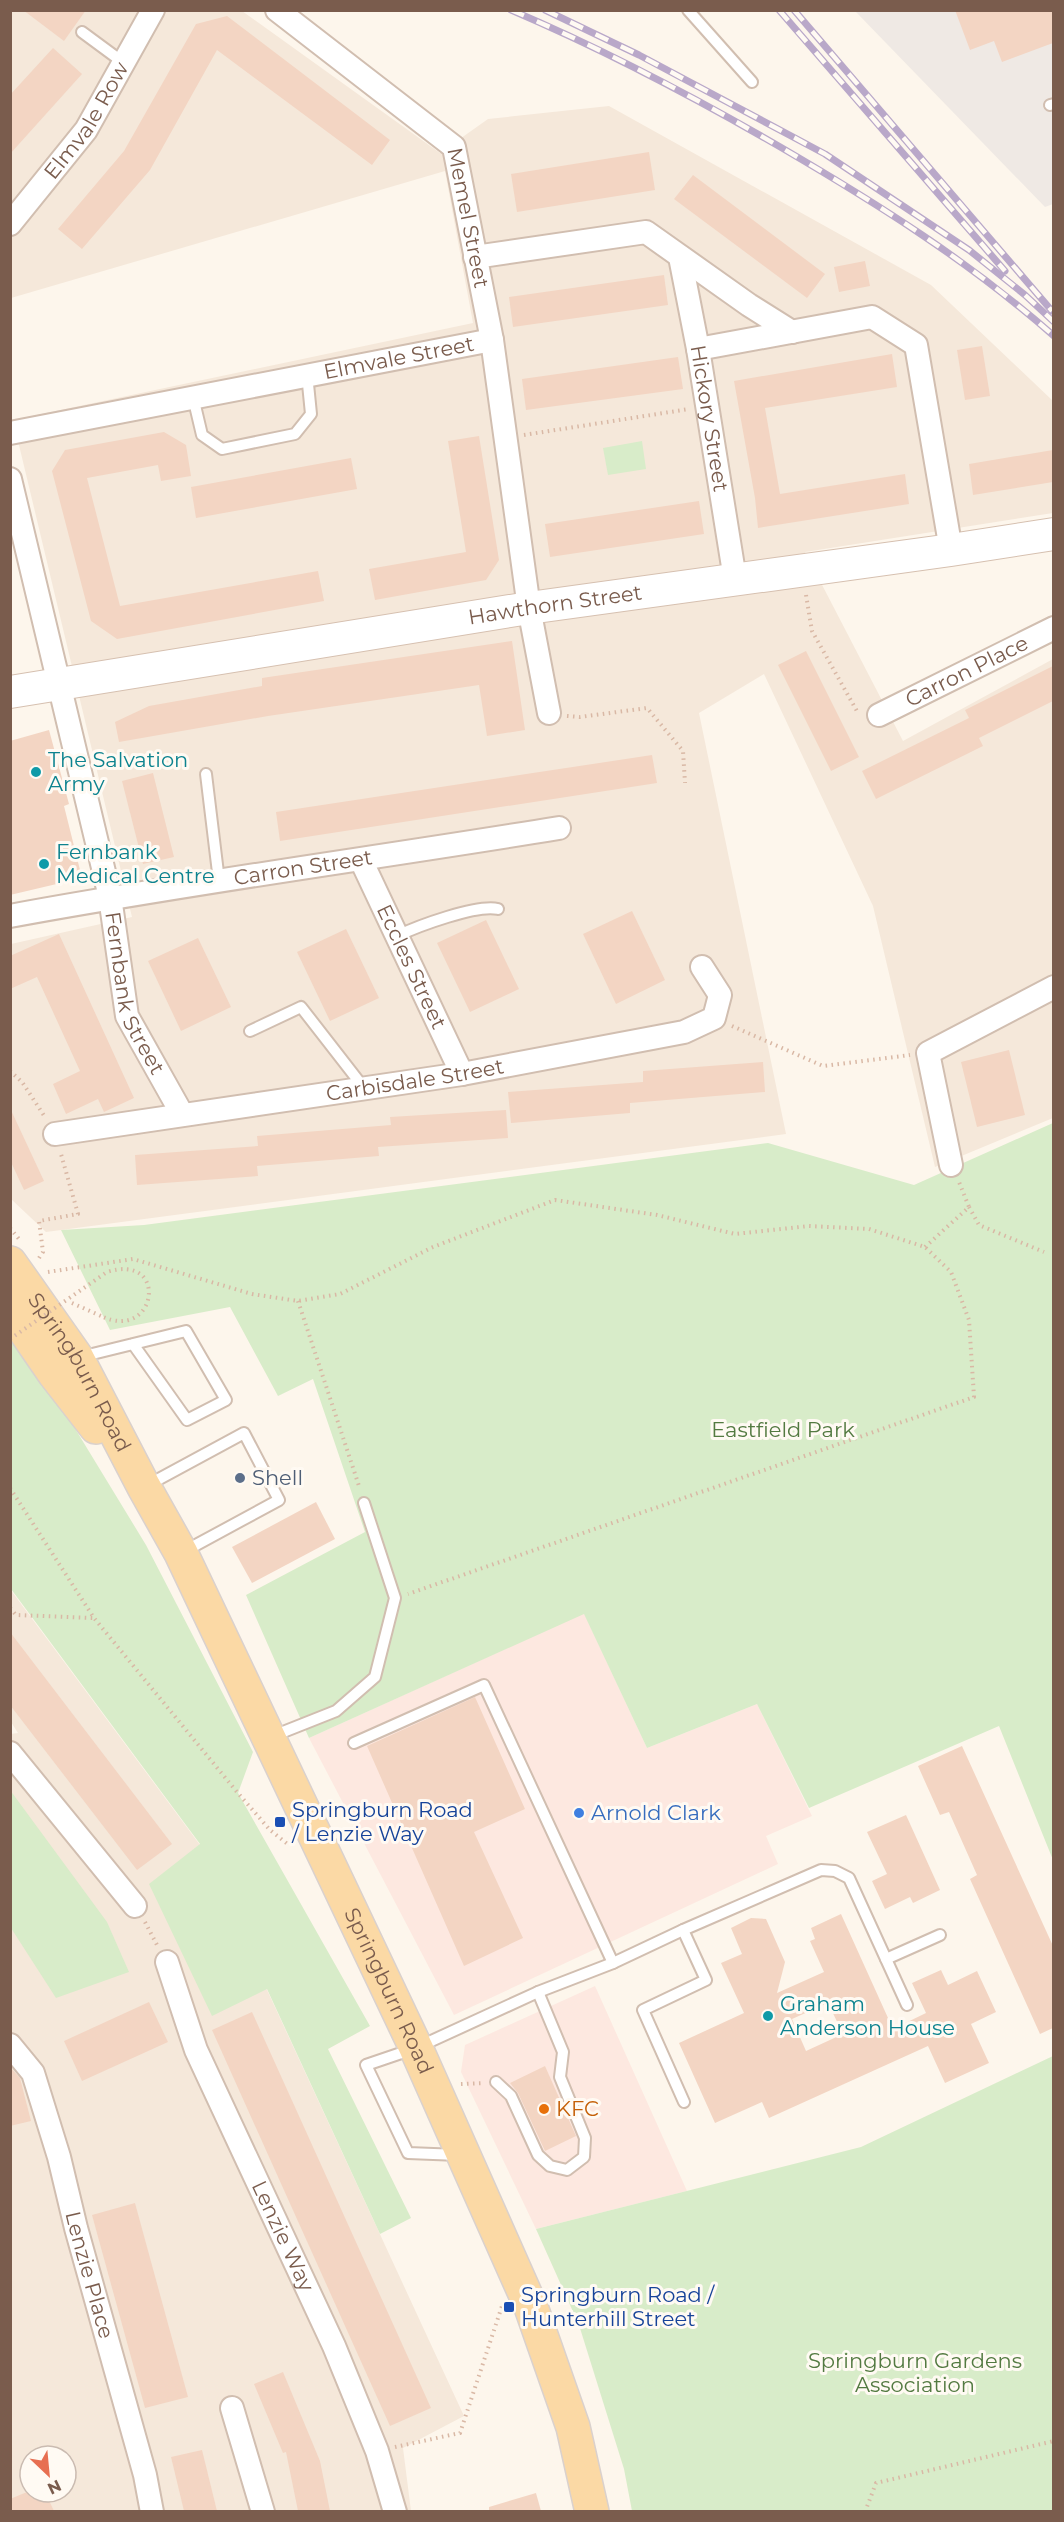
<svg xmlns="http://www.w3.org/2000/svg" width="1064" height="2522" viewBox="0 0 1064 2522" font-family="Montserrat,sans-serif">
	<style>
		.residential { fill: #f5e8da; fill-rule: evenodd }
		.commercial { fill: #fde8e0 }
		.industrial { fill: #efe9e4 }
		.green { fill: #d8ecc9 }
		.building { fill: #f3d5c3; fill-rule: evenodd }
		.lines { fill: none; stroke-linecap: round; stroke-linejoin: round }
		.lane-casing { stroke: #d1beb0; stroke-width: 14 }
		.street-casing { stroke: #d1beb0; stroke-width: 26 }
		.secondary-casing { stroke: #d6c0b0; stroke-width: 34 }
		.primary-casing { stroke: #dad1cd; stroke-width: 36 }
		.path { stroke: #d9b8a5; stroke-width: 4; stroke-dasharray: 1.5 4.5; stroke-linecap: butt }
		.lane { stroke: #fff; stroke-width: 10 }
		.street { stroke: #fff; stroke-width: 22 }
		.secondary { stroke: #fff; stroke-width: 32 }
		.primary { stroke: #fbd9a5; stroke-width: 33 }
		.rail-casing { stroke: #b9a8c9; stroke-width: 7 }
		.rail { stroke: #fffaf3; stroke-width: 4.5; stroke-dasharray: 14; stroke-linecap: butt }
		.path-bridge { stroke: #d9b8a5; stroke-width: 4; stroke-dasharray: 1.5 4.5; stroke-linecap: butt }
		.culture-dot { fill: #0f9aa8; stroke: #fffaf3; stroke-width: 2 }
		.service-dot { fill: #5c6f8a; stroke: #fffaf3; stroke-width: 2 }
		.shop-dot { fill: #3f7fe0; stroke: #fffaf3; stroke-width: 2 }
		.transit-dot { fill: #1a4fb4; stroke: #fffaf3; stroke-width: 2 }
		.food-dot { fill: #e8710a; stroke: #fffaf3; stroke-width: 2 }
		.labels { text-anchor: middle; stroke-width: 6; stroke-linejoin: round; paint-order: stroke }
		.street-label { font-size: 21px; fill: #7a5c4d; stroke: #fffaf3 }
		.culture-label { font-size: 21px; fill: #0d838f; stroke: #fffaf3; text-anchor: start }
		.park-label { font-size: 21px; fill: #537a41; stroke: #fffaf3 }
		.service-label { font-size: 21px; fill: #4e5e75; stroke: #fffaf3; text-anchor: start }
		.transit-label { font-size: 21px; fill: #164399; stroke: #fffaf3; text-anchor: start }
		.shop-label { font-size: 21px; fill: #366cbe; stroke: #fffaf3; text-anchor: start }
		.food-label { font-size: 21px; fill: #c56008; stroke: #fffaf3; text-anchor: start }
	</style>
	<rect width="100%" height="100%" fill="#fdf6ec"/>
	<!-- residential -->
	<g class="residential">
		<path d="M 11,10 L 242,11 L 440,153 L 488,119 L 609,106 L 931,285 L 1053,401 L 1053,513 L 805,552 L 903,741 L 1053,659 L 1053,1118 L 935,1167 L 873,906 L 764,674 L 699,713 L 786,1134 L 46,1232 L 11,1199 L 11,944 L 132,917 L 13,420 L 473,323 L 445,171 L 11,298 Z"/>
		<path d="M 10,1589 L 200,1845 L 464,2416 L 403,2448 L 411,2511 L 11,2511 L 10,1734 L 18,1733 L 11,1722 ZM 30,2456 L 66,2456 L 66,2492 L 30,2492 Z"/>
	</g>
	<!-- commercial -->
	<g class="commercial">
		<path d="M 584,1613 L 647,1748 L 757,1704 L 812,1816 L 766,1836 L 778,1864 L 454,2015 L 309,1738 Z"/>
		<path d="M 595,1986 L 687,2191 L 536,2229 L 461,2072 L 465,2045 Z"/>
	</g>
	<!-- industrial -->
	<path class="industrial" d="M 855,11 L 1053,11 L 1053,204 L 1045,207 Z"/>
	<!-- green -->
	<g class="green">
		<path d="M 642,441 L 646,469 L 608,475 L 603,448 Z"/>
		<path d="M 1053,1123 L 1053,1860 L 999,1726 L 809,1808 L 757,1704 L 647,1748 L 584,1614 L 309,1738 L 246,1595 L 365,1532 L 313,1379 L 278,1396 L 230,1307 L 110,1330 L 61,1230 L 144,1225 L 768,1143 L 914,1185 Z"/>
		<path d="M 10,1331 L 26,1348 L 146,1545 L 253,1752 L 238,1793 L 370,2026 L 328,2049 L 411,2218 L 380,2234 L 267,1989 L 212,2016 L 149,1884 L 200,1844 L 11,1589 Z"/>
		<path d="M 10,1790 L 107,1922 L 129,1972 L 56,1998 L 11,1928 Z"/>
		<path d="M 1053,2056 L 1053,2511 L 632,2511 L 624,2469 L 579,2325 L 536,2229 L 861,2147 Z"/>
	</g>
	<!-- building -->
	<g class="building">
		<path d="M 23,10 L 86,10 L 64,41 Z"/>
		<path d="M 955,10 L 1053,10 L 1053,43 L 1002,62 L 994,41 L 970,50 Z"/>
		<path d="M 227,16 L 390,140 L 372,165 L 217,50 L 150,170 L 82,249 L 58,229 L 124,151 L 196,24 Z"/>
		<path d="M 53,48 L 82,74 L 10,154 L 10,95 Z"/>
		<path d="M 649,152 L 655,190 L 517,212 L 511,174 Z"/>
		<path d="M 693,175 L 825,274 L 807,298 L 674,199 Z"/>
		<path d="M 865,261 L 870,286 L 839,292 L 834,267 Z"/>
		<path d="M 664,275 L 668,305 L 513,327 L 509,297 Z"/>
		<path d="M 982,346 L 990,396 L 965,400 L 957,350 Z"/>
		<path d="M 892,354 L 897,387 L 765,408 L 780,494 L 905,474 L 909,504 L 758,528 L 755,498 L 734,381 Z"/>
		<path d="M 678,357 L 683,389 L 526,410 L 522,379 Z"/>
		<path d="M 164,432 L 186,445 L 191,476 L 161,481 L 158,465 L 87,478 L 120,606 L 318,571 L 324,601 L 117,639 L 91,621 L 52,471 L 65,450 Z"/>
		<path d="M 479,436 L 499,560 L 486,580 L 375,600 L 369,569 L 466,552 L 448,441 Z"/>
		<path d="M 1053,450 L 1053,482 L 973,495 L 969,464 Z"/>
		<path d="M 351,458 L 357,489 L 196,518 L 191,487 Z"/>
		<path d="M 699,501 L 704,534 L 550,557 L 545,524 Z"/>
		<path d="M 512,641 L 525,730 L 487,736 L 479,685 L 268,716 L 119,742 L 115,722 L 149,706 L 262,686 L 262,678 Z"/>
		<path d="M 806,651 L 859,757 L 831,771 L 778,665 Z"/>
		<path d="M 1053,666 L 1053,701 L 979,738 L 983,746 L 876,799 L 862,771 L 969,718 L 965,710 Z"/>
		<path d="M 49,730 L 69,804 L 64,806 L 82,878 L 10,895 L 10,741 Z"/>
		<path d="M 652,755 L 657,783 L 280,841 L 276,812 Z"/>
		<path d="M 153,773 L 174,857 L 143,864 L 122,781 Z"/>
		<path d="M 632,911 L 665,980 L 616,1004 L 583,934 Z"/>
		<path d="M 486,920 L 519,989 L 470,1012 L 437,943 Z"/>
		<path d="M 346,929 L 379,998 L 330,1021 L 297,952 Z"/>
		<path d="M 59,934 L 134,1098 L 104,1112 L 98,1099 L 66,1114 L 53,1084 L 80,1071 L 37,977 L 10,989 L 10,956 Z"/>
		<path d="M 198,938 L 231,1007 L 181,1031 L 148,961 Z"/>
		<path d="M 1009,1050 L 1025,1115 L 977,1127 L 961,1062 Z"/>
		<path d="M 763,1062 L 765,1092 L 630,1103 L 630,1113 L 511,1123 L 508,1092 L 643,1082 L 643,1071 Z"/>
		<path d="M 10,1108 L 44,1181 L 24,1190 L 10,1160 Z"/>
		<path d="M 506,1110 L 508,1138 L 378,1147 L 379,1156 L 257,1166 L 258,1176 L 137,1185 L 135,1155 L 258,1146 L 257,1136 L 391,1125 L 390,1117 Z"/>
		<path d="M 316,1502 L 335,1539 L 252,1583 L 232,1547 Z"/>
		<path d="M 10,1632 L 172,1844 L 137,1870 L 10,1705 Z"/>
		<path d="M 475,1697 L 525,1809 L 474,1832 L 523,1938 L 464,1966 L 367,1746 Z"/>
		<path d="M 962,1746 L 1053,1946 L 1053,2028 L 1040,2034 L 970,1879 L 977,1875 L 949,1812 L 940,1815 L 918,1766 Z"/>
		<path d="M 906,1815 L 940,1890 L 913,1903 L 910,1897 L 885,1909 L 872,1881 L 887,1874 L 867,1832 Z"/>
		<path d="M 841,1914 L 893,2029 L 926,2013 L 912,1983 L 941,1970 L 948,1985 L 977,1971 L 996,2012 L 971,2024 L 989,2063 L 945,2083 L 928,2046 L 769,2118 L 762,2102 L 715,2123 L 679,2043 L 744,2013 L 721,1963 L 742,1954 L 731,1928 L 751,1918 L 766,1919 L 785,1962 L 777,1993 L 824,1972 L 810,1941 L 815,1939 L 811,1928 ZM 828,2003 L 843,2034 L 806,2051 L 792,2019 Z"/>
		<path d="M 149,2002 L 168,2042 L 82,2081 L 64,2041 Z"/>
		<path d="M 252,2012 L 431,2408 L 390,2426 L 212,2030 Z"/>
		<path d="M 545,2066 L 576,2136 L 545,2151 L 518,2093 L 510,2083 Z"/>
		<path d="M 10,2067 L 20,2078 L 31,2121 L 10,2126 Z"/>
		<path d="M 135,2203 L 188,2397 L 145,2408 L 92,2215 Z"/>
		<path d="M 283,2372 L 320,2461 L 330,2511 L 298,2511 L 286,2452 L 283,2453 L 254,2384 Z"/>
		<path d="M 202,2450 L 217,2511 L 184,2511 L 171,2457 Z"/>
		<path d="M 27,2492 L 45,2492 L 54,2511 L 10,2511 L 10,2499 Z"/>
		<path d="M 536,2493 L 541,2511 L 489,2511 L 489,2507 Z"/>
	</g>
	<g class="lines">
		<defs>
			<g id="lane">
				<path d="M 688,10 L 752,82"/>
				<path d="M 82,32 L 124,63"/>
				<path d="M 1050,105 L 1054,104"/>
				<path d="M 193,397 L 202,435 L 222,449 L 295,434 L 311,414 L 307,374"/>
				<path d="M 206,774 L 219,881"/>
				<path d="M 397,936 C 418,926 477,904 498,909"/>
				<path d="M 250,1031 L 301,1007 L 364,1088"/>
				<path d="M 80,1357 L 186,1331 L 226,1400 L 187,1420 L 133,1344"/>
				<path d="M 146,1486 L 244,1433 L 279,1500 L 183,1552"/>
				<path d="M 273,1736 L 336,1711 L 375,1677 L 395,1598 L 364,1503"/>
				<path d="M 354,1743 L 484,1685 L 613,1963"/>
				<path d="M 683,1930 L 706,1980 L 643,2010 L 684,2102"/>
				<path d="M 886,1959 L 940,1935"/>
				<path d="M 496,2082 L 511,2096 L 538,2155 L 550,2166 L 567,2170 L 584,2157 L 585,2138 L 560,2077 L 563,2052 L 538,1992"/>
				<path d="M 459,2155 L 408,2153 L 366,2065 L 416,2048 L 538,1992 L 613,1963 L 683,1930 L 821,1870 L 835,1871 L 849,1878 L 907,2005"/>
			</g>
			<g id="street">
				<path id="s1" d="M 277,10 L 454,147 L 492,340 L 529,608 L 549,713"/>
				<path id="s2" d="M 10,224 L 86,130 L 153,10"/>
				<path d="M 475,257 L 646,232 L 749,305 L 792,332"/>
				<path id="s3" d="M 680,257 L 698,349 L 735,579"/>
				<path d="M 698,349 L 872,317 L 916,345 L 951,550"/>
				<path id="s4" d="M 10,433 L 492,340"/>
				<path id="s5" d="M 10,479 L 110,897 L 127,1016 L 182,1114"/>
				<path id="s6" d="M 879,715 L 1054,628"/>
				<path id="s7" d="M 361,860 L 462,1074"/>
				<path id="s8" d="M 10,916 C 193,882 376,858 559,828"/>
				<path id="s9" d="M 55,1134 L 462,1074 L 684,1032 L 714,1018 L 720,995 L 702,967"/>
				<path d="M 951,1165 L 928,1053 L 1054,987"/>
				<path d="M 10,1753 L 135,1906"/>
				<path id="s10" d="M 167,1962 L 196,2050 L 334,2346 L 377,2451 L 395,2512"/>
				<path id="s11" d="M 10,2045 L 33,2073 L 59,2157 L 76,2228 L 145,2475 L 152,2512"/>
				<path d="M 232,2408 L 263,2512"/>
			</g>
			<g id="secondary">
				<path id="s12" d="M 10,692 L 529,608 L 951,550 L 1054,534"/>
			</g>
			<g id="primary">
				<path id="s13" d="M 10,1263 L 77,1358 L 144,1487 L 181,1553 L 416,2048 L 531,2307 L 573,2427 L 592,2512"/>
				<path d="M 10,1309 L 54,1373 L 96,1427"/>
			</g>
		</defs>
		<!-- lane casing -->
		<use href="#lane" class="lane-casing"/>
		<!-- street casing -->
		<use href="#street" class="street-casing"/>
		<!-- secondary casing -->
		<use href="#secondary" class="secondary-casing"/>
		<!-- primary casing -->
		<use href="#primary" class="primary-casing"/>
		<!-- path -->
		<g class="path">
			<path d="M 524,435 L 689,409"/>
			<path d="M 806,595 L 812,631 L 858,713"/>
			<path d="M 567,716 L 580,717 L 647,708 L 683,751 L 685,783"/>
			<path d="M 732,1026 L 823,1066 L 910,1055"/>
			<path d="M 10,1071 L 22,1082 L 45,1117"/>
			<path d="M 969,1207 L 979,1225 L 1044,1252"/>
			<path d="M 10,1228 L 19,1239"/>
			<path d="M 925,1247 L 969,1207 L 959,1182"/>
			<path d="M 39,1258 L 43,1252 L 39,1221 L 78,1214 L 61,1154"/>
			<path d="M 48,1272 L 133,1259 L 252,1294 L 298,1301 L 340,1294 L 433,1247 L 555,1200 L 657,1215 L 735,1234 L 809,1226 L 869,1229 L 925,1247 L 951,1272 L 969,1320 L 974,1397 L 408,1594"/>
			<path d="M 298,1301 L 360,1489"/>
			<path d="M 72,1303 L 101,1316"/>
			<path d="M 10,1488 L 94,1618 L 237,1792 L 270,1830 L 290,1846"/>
			<path d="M 10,1608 L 16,1615 L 93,1618"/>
			<path d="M 145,1922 L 157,1945"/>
			<path d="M 461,2084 L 484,2083"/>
			<path d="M 395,2447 L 460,2433 L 502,2306"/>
			<path d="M 865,2512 L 876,2483 L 1054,2441"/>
		</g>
		<!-- lane -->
		<use href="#lane" class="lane"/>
		<!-- street -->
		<use href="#street" class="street"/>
		<!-- secondary -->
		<use href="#secondary" class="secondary"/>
		<!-- primary -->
		<use href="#primary" class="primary"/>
		<defs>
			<g id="rail">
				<path d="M 511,10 C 605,50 694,97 782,148 C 878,204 970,262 1054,336"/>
				<path d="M 545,10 L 639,55 L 825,154 L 969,250 L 1025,295 L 1054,322"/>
				<path d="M 779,10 L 1005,271"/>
				<path d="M 794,10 L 1052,311"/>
			</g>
		</defs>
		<!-- rail casing -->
		<use href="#rail" class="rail-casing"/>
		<!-- rail -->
		<use href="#rail" class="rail"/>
		<!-- path-bridge -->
		<path class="path-bridge" d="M 10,1339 L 107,1272 C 170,1252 157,1343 101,1316"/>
	</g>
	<!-- markers -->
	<g class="culture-dot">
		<circle cx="36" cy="772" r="6"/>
		<circle cx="44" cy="864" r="6"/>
		<circle cx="768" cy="2016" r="6"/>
	</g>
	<circle class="service-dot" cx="240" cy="1478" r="6"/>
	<circle class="shop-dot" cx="579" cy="1813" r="6"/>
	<g class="transit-dot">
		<rect x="274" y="1816" width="12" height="12" rx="3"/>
		<rect x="503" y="2301" width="12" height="12" rx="3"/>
	</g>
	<circle class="food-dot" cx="544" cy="2109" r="6"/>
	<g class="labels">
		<!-- street labels -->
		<g class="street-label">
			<text dy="7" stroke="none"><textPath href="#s2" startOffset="129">Elmvale Row</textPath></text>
			<text dy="7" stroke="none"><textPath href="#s1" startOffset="296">Memel Street</textPath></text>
			<text dy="7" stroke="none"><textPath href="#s4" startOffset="396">Elmvale Street</textPath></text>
			<text dy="7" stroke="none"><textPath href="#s3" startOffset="164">Hickory Street</textPath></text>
			<text dy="7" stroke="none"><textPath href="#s12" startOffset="552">Hawthorn Street</textPath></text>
			<text dy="7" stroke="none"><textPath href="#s6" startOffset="98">Carron Place</textPath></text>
			<text dy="7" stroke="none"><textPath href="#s8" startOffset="297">Carron Street</textPath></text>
			<text dy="7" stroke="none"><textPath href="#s7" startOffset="118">Eccles Street</textPath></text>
			<text dy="7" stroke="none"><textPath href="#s5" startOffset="530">Fernbank Street</textPath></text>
			<text dy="7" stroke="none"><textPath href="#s9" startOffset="364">Carbisdale Street</textPath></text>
			<text dy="7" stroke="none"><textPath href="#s13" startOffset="130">Springburn Road</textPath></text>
			<text dy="7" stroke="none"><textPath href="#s13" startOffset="822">Springburn Road</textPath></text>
			<text dy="7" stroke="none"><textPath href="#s10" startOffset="298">Lenzie Way</textPath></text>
			<text dy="7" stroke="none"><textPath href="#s11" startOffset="246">Lenzie Place</textPath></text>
		</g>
		<!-- culture labels -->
		<g class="culture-label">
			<text x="48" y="767">The Salvation<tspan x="48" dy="24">Army</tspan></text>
			<text x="56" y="859">Fernbank<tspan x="56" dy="24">Medical Centre</tspan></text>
			<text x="780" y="2011">Graham<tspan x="780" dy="24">Anderson House</tspan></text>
		</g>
		<!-- park labels -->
		<g class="park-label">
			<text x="783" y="1437">Eastfield Park</text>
			<text x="915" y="2368">Springburn Gardens<tspan x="915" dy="24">Association</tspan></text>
		</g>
		<!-- service labels -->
		<g class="service-label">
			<text x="252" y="1485">Shell</text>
		</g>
		<!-- transit labels -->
		<g class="transit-label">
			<text x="292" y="1817">Springburn Road<tspan x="292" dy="24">/ Lenzie Way</tspan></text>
			<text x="521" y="2302">Springburn Road /<tspan x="521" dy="24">Hunterhill Street</tspan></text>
		</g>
		<!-- shop labels -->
		<g class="shop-label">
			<text x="591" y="1820">Arnold Clark</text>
		</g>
		<!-- food labels -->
		<g class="food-label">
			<text x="556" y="2116">KFC</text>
		</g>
	</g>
	<!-- border -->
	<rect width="1064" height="2522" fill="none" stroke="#7a5c4d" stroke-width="24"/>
	<!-- north arrow -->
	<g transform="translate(48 2474) rotate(154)"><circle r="28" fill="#fffaf3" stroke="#cabbb1" stroke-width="1.5"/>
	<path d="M0-4.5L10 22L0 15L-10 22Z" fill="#e76f51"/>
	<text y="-9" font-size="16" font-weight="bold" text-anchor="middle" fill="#7a5c4d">N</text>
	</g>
</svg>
